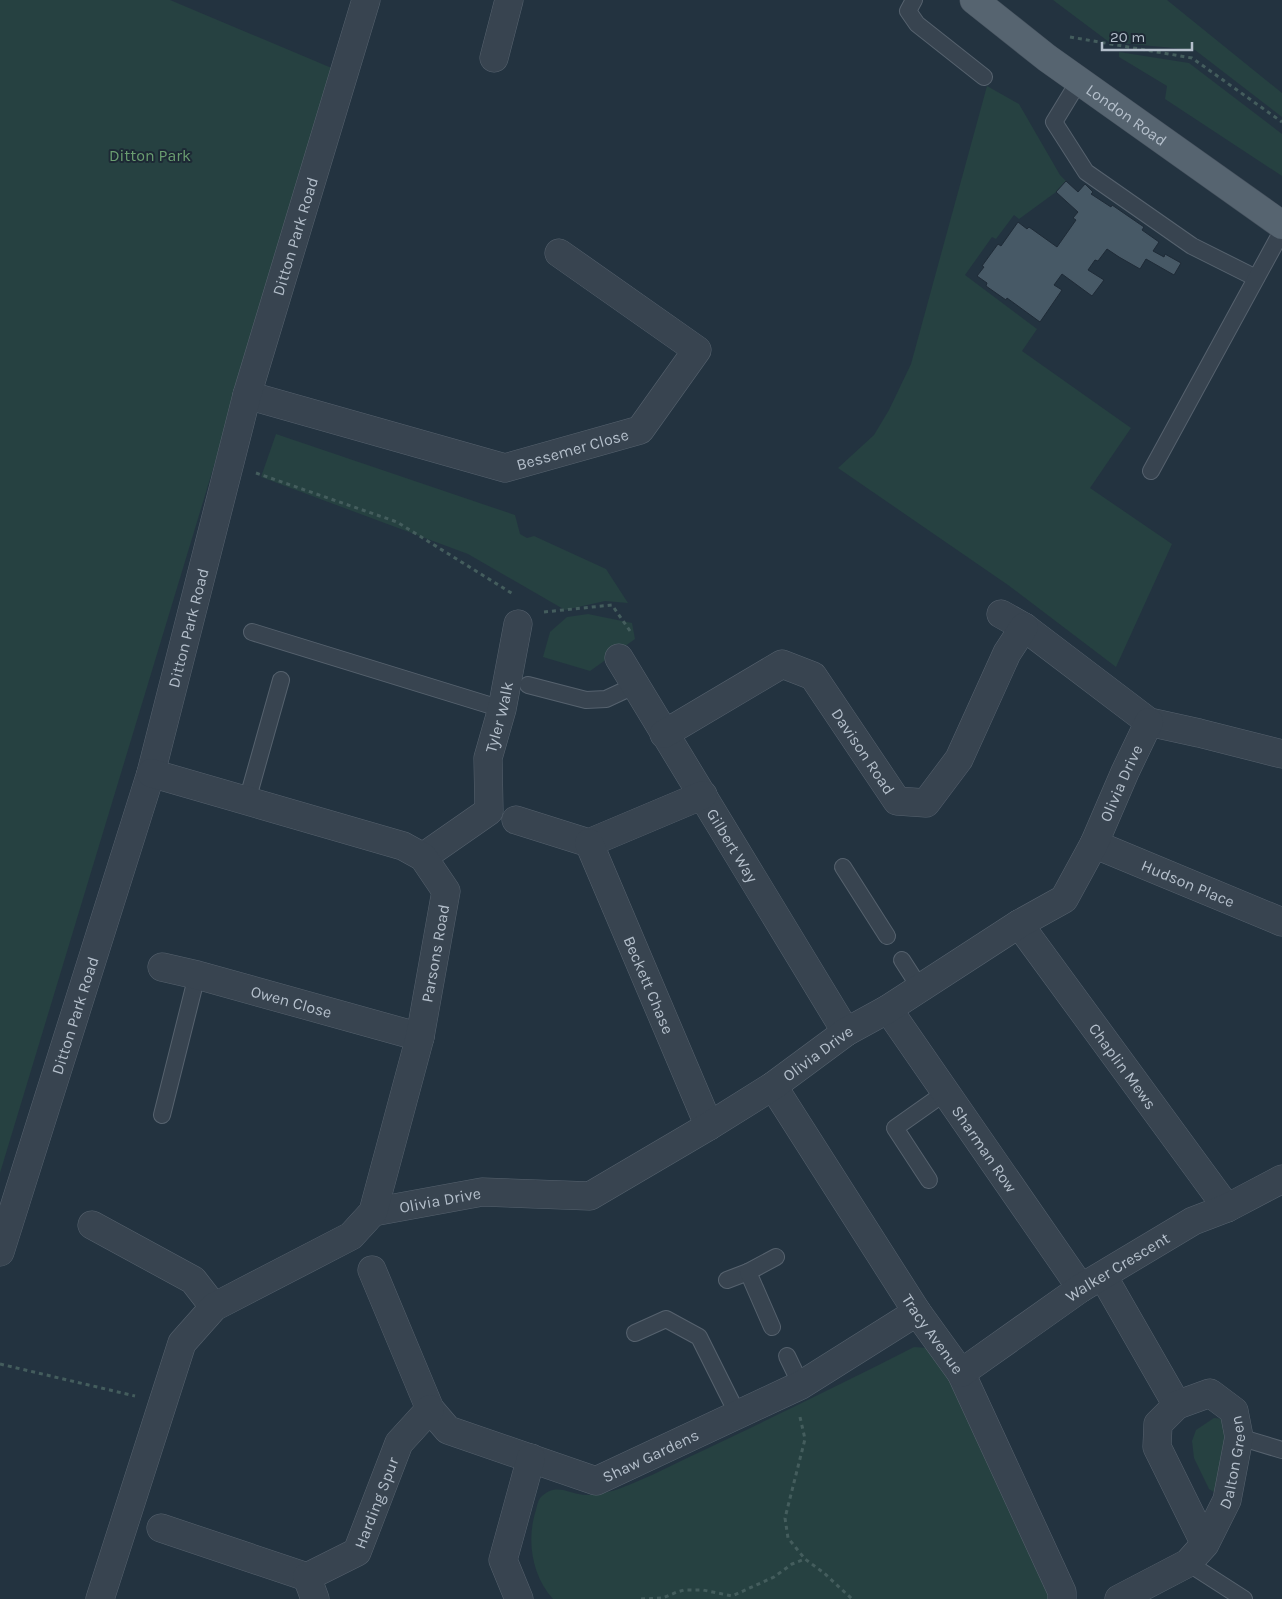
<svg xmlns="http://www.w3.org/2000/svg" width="1282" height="1599" viewBox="0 0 1282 1599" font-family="Karla,sans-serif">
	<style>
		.green { fill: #264141 }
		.building { fill: #475966; stroke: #1f2b37 }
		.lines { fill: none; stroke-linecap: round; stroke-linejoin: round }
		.service-casing { stroke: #56626e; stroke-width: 18 }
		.minor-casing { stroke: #56626e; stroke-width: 29 }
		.primary-casing { stroke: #44505c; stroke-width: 29 }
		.path { stroke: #445d5d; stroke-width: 3; stroke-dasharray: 4 4; stroke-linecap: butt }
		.service { stroke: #384450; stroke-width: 16 }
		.minor { stroke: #384450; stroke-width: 28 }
		.primary { stroke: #566470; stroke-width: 28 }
		.labels { text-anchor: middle; stroke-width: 4; stroke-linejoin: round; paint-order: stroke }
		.street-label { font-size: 16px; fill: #b4bfcb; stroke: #1d2935 }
		.park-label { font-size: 16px; fill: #6a9d70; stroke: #1d2935 }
	</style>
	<rect width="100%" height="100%" fill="#233340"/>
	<!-- green -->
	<g class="green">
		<path d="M 0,0 L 170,0 L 334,69 L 0,1173 Z"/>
		<path d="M 1053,0 L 1167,0 L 1282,93 L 1282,117 L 1195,50 L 1109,42 Z"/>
		<path d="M 1119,52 L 1189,63 L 1282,134 L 1282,176 L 1165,99 L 1167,86 L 1119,57 Z"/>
		<path d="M 987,86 L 1019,104 L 1060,175 L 1066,181 L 1056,192 L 1019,219 L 1014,215 L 996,239 L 992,237 L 965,275 L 1037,329 L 1022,351 L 1131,428 L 1090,488 L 1172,544 L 1116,667 L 1008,585 L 838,468 L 874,435 L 889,410 L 911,364 Z"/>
		<path d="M 276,434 L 515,515 L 520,534 L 527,538 L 534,536 L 606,569 L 628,603 L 605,601 L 565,610 L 468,554 L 261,477 Z"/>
		<path d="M 588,614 L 632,623 L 635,639 L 590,671 L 543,657 L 550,632 L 567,617 Z"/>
		<path d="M 914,1347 L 928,1348 L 971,1409 L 1053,1599 L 553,1599 C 532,1576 526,1540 536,1510 C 537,1506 538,1500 541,1497 C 558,1481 570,1496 588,1495 C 598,1494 611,1492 621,1488 C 648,1478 674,1464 700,1452 C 772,1418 843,1383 914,1347 Z"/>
		<path d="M 1214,1418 L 1226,1419 L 1237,1428 L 1217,1494 L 1209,1489 L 1194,1458 L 1192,1441 L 1196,1430 Z"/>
	</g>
	<!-- building -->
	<path class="building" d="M 1066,181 L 1078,192 L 1085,184 L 1093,192 L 1091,194 L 1111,207 L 1112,205 L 1144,227 L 1142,230 L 1159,242 L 1153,251 L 1164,257 L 1165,254 L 1181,263 L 1174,275 L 1146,259 L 1140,269 L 1119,257 L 1107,249 L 1098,261 L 1095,260 L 1088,270 L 1104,280 L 1092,296 L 1062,274 L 1054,285 L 1062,290 L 1040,322 L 1007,298 L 1006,300 L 986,286 L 987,283 L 977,276 L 984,267 L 982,266 L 998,244 L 1001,246 L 1018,222 L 1027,229 L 1029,227 L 1057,247 L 1076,220 L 1073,218 L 1078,212 L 1056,192 Z"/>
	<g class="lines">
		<defs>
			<g id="service">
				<path d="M 914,0 L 908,11 L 917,24 L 984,77"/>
				<path d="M 1079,81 L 1054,122 L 1086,172 L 1192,246 L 1256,278"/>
				<path d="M 1151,471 L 1282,231"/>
				<path d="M 252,632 L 502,709"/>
				<path d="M 528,685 L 586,700 L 606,699 L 636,685"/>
				<path d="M 247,801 L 281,680"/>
				<path d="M 843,867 L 887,936"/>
				<path d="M 902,960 L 920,988"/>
				<path d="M 162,1115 L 197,975"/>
				<path d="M 929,1180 L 895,1128 L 946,1092"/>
				<path d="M 727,1280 L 748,1272"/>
				<path d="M 772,1327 L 748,1272 L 776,1257"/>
				<path d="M 635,1333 L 666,1319 L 699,1337 L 738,1415"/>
				<path d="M 787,1356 L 801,1385"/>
				<path d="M 1239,1437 L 1282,1450"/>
				<path d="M 1188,1563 L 1244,1599"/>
			</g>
			<g id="minor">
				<path d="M 494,58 L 509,0"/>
				<path id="s1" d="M 247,395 L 505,468 L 640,430 L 697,350 L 559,253"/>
				<path d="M 1001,614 L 1024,627 L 1149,722 L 1199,733 L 1282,754"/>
				<path id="s2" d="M 619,658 L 846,1032"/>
				<path id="s3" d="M 664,734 L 782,664 L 813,676 L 897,801 L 926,803 L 959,759 L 1007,653 L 1024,627"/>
				<path d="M 516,820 L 589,843 L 703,795"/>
				<path id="s4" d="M 589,843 L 709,1126"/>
				<path id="s5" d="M 1094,844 L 1282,922"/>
				<path id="s6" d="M 423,857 L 489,811 L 488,758 L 502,709 L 518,624"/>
				<path id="s7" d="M 1019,924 L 1227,1208"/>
				<path id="s8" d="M 162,967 L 197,975 L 420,1037"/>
				<path id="s9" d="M 888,1009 L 1081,1288"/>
				<path id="s10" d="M 773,1086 L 917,1312 L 961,1373 L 1062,1592 L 1062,1599"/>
				<path id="s11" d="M 373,1212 L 482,1192 L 590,1196 L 709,1126 L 773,1086 L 846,1032 L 888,1009 L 1019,924 L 1064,899 L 1094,844 L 1125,772 L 1149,722"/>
				<path d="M 92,1225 L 193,1280 L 214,1307"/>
				<path id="s12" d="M 0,1252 L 151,773 L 247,395 L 366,0"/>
				<path id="s13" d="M 372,1270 L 430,1409 L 448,1430 L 596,1481 L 801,1385 L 917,1312"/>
				<path d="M 1103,1276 L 1177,1405"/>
				<path id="s14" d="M 961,1373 L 1081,1288 L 1193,1221 L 1227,1208 L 1282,1179"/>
				<path d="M 161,1528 L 307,1577"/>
				<path id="s15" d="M 100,1599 L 182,1343 L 214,1307 L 351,1236 L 373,1212 L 420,1037 L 446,891 L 423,857 L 403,846 L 151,773"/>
				<path id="s16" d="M 315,1599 L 307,1577 L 357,1552 L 399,1443 L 430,1409"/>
				<path d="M 519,1599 L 503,1560 L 531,1458"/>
				<path id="s17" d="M 1119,1599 L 1188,1563 L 1205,1544 L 1227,1500 L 1239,1437 L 1234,1411 L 1210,1393 L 1177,1405 L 1158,1424 L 1157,1447 L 1205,1544"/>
			</g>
			<g id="primary">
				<path id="s18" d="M 974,0 L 1047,58 L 1282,225"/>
			</g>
		</defs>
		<!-- service casing -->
		<use href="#service" class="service-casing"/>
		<!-- minor casing -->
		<use href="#minor" class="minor-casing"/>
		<!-- primary casing -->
		<use href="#primary" class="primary-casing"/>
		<!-- path -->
		<g class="path">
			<path d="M 1070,37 L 1192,58 L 1282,122"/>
			<path d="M 256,473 L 397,522 L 513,594"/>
			<path d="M 544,612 L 612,605 L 630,631"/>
			<path d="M 0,1364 L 135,1396"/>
			<path d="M 800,1417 L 805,1439 L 785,1518 L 788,1538 L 805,1559"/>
			<path d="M 641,1599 L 663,1598 L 677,1592 L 684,1590 L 703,1590 L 732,1596 L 774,1577 L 792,1564 L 805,1559 L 824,1573 L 852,1599"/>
		</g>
		<!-- service -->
		<use href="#service" class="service"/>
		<!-- minor -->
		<use href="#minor" class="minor"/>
		<!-- primary -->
		<use href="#primary" class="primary"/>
	</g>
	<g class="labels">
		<!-- street labels -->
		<g class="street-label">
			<text dy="6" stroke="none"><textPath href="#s18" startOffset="191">London Road</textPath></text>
			<text dy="6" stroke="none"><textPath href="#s12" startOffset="1058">Ditton Park Road</textPath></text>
			<text dy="6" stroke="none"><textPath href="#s1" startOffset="338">Bessemer Close</textPath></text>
			<text dy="6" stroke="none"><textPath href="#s12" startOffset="652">Ditton Park Road</textPath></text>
			<text dy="6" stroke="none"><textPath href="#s6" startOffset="176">Tyler Walk</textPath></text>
			<text dy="6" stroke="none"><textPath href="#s3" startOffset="261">Davison Road</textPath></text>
			<text dy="6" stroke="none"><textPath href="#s11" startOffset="908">Olivia Drive</textPath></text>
			<text dy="6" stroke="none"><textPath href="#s2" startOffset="219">Gilbert Way</textPath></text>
			<text dy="6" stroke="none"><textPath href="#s5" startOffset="102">Hudson Place</textPath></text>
			<text dy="6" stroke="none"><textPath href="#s15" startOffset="770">Parsons Road</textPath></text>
			<text dy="6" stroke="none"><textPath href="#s4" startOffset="154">Beckett Chase</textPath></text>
			<text dy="6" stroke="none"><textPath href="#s8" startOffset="134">Owen Close</textPath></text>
			<text dy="6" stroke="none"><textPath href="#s12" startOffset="248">Ditton Park Road</textPath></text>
			<text dy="6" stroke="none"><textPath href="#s11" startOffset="488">Olivia Drive</textPath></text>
			<text dy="6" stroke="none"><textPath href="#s7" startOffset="176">Chaplin Mews</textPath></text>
			<text dy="6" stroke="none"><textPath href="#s9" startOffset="170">Sharman Row</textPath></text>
			<text dy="6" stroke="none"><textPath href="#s11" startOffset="68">Olivia Drive</textPath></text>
			<text dy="6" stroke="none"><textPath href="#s14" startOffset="189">Walker Crescent</textPath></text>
			<text dy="6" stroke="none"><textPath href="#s10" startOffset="295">Tracy Avenue</textPath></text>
			<text dy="6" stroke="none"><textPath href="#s13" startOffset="395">Shaw Gardens</textPath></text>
			<text dy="6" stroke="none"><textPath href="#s17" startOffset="191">Dalton Green</textPath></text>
			<text dy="6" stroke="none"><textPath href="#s16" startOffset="132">Harding Spur</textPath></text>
		</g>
		<!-- park labels -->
		<g class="park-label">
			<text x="150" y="161">Ditton Park</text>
		</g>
	</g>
	<!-- scale -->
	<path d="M1102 42v8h90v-8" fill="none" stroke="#b4bfcb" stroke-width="2.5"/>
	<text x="1110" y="42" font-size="15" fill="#b4bfcb" stroke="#1d2935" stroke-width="4" paint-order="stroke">20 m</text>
</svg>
